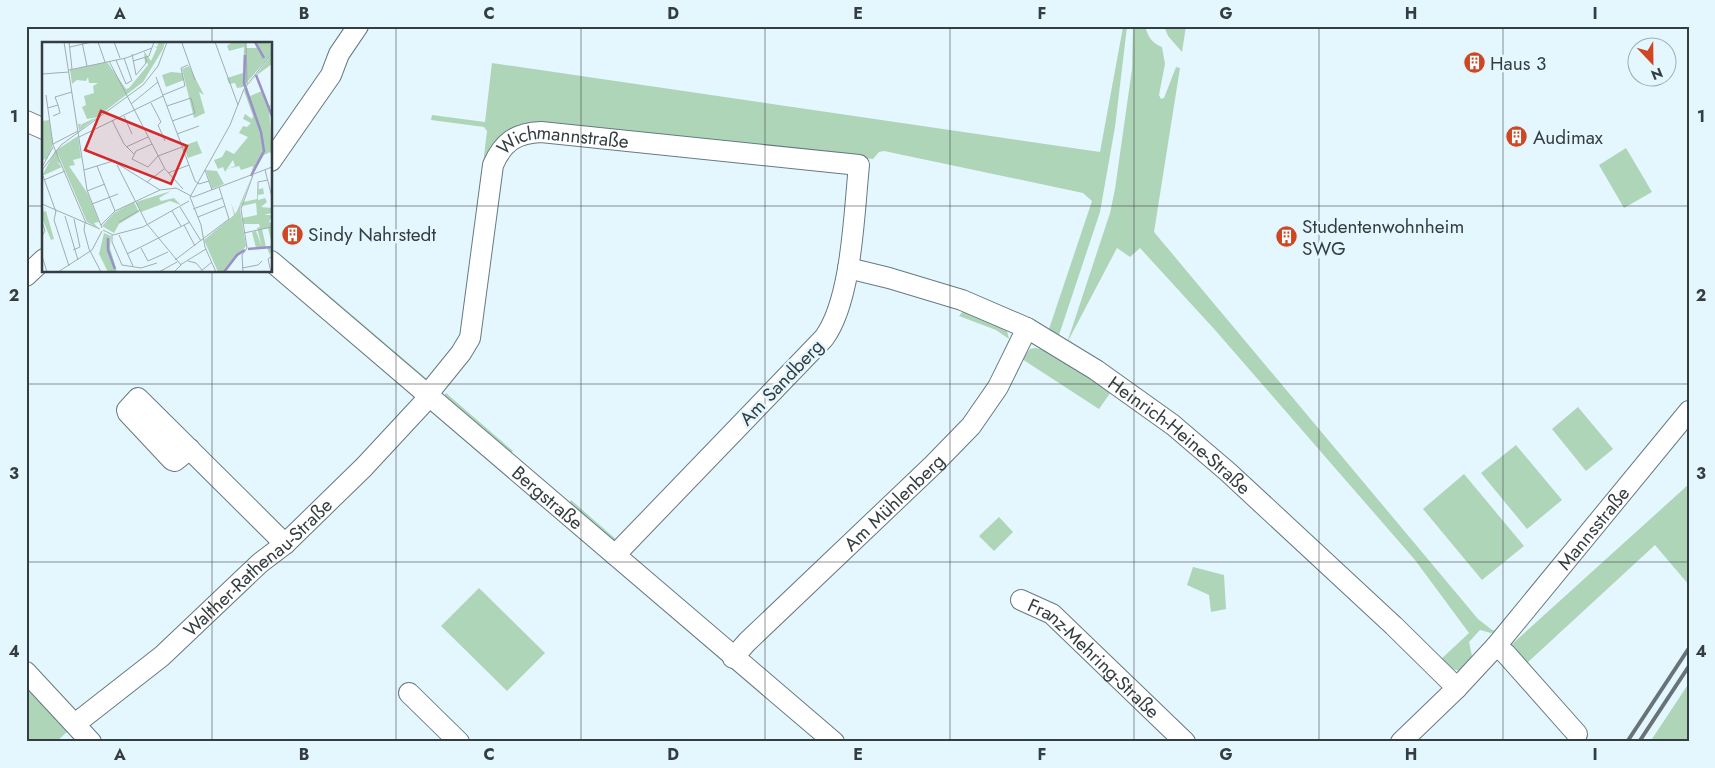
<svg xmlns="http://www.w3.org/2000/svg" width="1715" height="768" viewBox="0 0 1715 768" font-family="Jost,sans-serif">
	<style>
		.green { fill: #aed5b8 }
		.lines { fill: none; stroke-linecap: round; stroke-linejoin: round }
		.minor-casing { stroke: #667a81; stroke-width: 22 }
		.minor { stroke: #fff; stroke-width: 20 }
		.rail { stroke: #687377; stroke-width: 4 }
		.grid { fill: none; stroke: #343d40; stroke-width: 1; stroke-opacity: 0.55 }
		.labels { text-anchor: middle; stroke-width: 5; stroke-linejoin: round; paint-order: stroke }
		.poi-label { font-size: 19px; fill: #343d40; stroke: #e5f7fe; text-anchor: start }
		.street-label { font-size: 19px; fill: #343d40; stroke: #e5f7fe }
		.inset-river { fill: none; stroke: #9991c7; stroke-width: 2.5 }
		.inset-road { fill: none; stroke: #9eadb2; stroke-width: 1 }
		.view { fill: #d62828; fill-opacity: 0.15; stroke: #d62828; stroke-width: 2.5 }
		.inset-edge { fill: none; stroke: #343d40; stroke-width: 2.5 }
		.neatline { fill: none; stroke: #343d40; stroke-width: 2 }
		.grid-label { font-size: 16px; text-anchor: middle; font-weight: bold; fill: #343d40 }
	</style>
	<rect width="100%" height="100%" fill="#e5f7fe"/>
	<!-- green -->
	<g class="green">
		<path d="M 1133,26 L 1145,26 C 1148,37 1152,43 1162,47 L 1165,64 L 1159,95 L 1161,99 L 1164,98 L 1176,67 L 1180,68 L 1154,232 L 1478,619 L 1492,630 L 1497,631 L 1498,632 L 1491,633 L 1480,630 L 1469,642 L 1473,661 L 1461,671 L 1447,668 L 1439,661 L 1469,633 L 1415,560 L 1215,330 L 1140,248 L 1130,257 L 1117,248 L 1067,343 L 1110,213 L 1115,189 L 1132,69 Z"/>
		<path d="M 1164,26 L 1186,26 L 1182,52 L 1168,36 Z"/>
		<path d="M 1123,27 L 1127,27 L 1115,127 L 1100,212 L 1059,335 L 1049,329 L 1092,201 L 1083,193 L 884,151 L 879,152 L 873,159 L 549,123 C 535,123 524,122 512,130 L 480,189 L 487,131 L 484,127 L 431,120 L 432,115 L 485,122 L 492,63 L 1100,152 Z"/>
		<path d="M 1626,148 L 1652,192 L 1624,208 L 1599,165 Z"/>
		<path d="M 291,263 L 427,379 L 424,379 L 290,265 Z"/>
		<path d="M 963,311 L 1003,328 L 1007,331 L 1009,339 L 996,330 L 959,316 Z"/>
		<path d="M 1035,348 L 1045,350 L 1111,392 L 1099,409 L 1022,359 L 1030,349 Z"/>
		<path d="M 446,393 L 513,451 L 510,454 L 443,397 Z"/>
		<path d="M 1578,407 L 1613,449 L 1586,471 L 1552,429 Z"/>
		<path d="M 1516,445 L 1562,500 L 1527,529 L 1481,473 Z"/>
		<path d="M 1464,474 L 1524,546 L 1482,580 L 1423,509 Z"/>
		<path d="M 1689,484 L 1689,585 L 1655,545 L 1527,663 L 1510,646 Z"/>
		<path d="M 571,500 L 618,541 L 615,542 L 569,504 Z"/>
		<path d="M 999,517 L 1013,532 L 994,551 L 979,536 Z"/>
		<path d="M 1193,567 L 1224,575 L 1226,609 L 1211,612 L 1209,595 L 1187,585 Z"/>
		<path d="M 479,588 L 545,653 L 507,691 L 441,626 Z"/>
		<path d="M 1689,683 L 1689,742 L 1650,742 Z"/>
		<path d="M 26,686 L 68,731 L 56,742 L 26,742 Z"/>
	</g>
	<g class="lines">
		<defs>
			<g id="minor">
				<path d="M 26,121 L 44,129"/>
				<path d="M 271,161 L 331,75 L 339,54 L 358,26"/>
				<path id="s1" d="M 271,261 L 834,742"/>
				<path id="s2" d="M 848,268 L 889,278 L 962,300 L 1027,328 L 1096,370 L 1173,425 L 1228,472 L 1394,626 L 1457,688"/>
				<path d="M 26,276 L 44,259"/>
				<path id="s3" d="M 427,395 L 461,353 L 470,338 L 493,165 C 503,142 516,133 541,132 L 859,165 C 854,213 852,300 824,338 L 615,555"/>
				<path d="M 190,449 L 175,461 L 172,460 L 128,413 L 127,410 L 138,398 L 285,544"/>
				<path id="s4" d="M 1021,600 L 1052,614 L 1185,742"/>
				<path d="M 1496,646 L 1506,654 L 1577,734"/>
				<path id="s5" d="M 733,658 L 747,642 L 933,465 L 971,426 L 998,387 L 1027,328"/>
				<path d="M 26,672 L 91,742"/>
				<path d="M 409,693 L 459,742"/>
				<path id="s6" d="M 75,724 L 162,656 L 260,563 L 285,544 L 364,467 L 429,397"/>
				<path id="s7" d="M 1401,742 L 1457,688 L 1496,646 L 1689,411"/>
			</g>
		</defs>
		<!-- minor casing -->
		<use href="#minor" class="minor-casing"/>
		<!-- minor -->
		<use href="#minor" class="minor"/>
		<!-- rail -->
		<g class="rail">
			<path d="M 1627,742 L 1689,648"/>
			<path d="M 1639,742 L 1689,666"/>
		</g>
	</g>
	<!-- grid -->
	<path class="grid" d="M 212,26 L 212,44M 396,26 L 396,742M 581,26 L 581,742M 765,26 L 765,742M 950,26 L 950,742M 1134,26 L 1134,742M 1319,26 L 1319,742M 1503,26 L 1503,742M 26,206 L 44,206M 271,206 L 1689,206M 212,271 L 212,742M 26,384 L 1689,384M 26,562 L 1689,562"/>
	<!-- icons -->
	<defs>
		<symbol id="building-disc" viewBox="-11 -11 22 22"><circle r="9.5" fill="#cf4622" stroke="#e5f7fe"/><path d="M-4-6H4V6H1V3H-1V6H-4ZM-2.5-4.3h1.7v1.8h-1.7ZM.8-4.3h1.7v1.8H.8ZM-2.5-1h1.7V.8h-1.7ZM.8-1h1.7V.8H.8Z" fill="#fff"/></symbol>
	</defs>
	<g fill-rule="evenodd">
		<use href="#building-disc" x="1462" y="50" width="25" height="25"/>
		<use href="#building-disc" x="1504" y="124" width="25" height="25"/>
		<use href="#building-disc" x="280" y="222" width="25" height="25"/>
		<use href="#building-disc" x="1274" y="224" width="25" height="25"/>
	</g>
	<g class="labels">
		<!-- poi labels -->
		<g class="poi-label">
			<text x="1490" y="70">Haus 3</text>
			<text x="1533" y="144">Audimax</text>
			<text x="1302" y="233">Studentenwohnheim<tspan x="1302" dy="22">SWG</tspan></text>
			<text x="308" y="241">Sindy Nahrstedt</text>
		</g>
		<!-- street labels -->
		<g class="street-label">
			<text dy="7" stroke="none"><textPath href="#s3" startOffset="329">Wichmannstraße</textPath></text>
			<text transform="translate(781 382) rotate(-46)" y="7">Am Sandberg</text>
			<text dy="7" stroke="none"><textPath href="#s2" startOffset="376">Heinrich-Heine-Straße</textPath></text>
			<text dy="7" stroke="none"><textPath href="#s1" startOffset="364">Bergstraße</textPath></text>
			<text dy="7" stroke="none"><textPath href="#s5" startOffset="224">Am Mühlenberg</textPath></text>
			<text dy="7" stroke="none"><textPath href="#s7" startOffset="288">Mannsstraße</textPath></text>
			<text dy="7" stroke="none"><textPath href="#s6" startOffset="241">Walther-Rathenau-Straße</textPath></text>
			<text dy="7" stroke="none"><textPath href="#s4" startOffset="94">Franz-Mehring-Straße</textPath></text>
		</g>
	</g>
	<!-- overview -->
	<g transform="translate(42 42)">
		<rect width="230" height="230" fill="#e5f7fe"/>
		<path d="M 117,0 L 123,0 L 121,7 L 101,40 L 37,89 L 36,82 L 39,82 L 38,86 L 40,82 L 55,75 L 45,77 L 40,65 L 44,63 L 42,54 L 52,51 L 51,44 L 56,41 L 47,41 L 46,35 L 44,39 L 35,38 L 30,42 L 28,28 L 65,20 L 84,47 L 87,46 L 106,23 L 105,19 L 103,22 L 102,9 L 109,19 L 115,6 L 111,4 L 115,5 ZM 190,0 L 204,0 L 204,6 L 215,6 L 213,1 L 205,0 L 227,0 L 230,5 L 230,11 L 201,45 L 195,46 L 193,41 L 187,42 L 185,36 L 201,31 L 202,5 L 187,9 L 185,4 ZM 230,12 L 230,22 L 215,33 L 226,64 L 230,63 L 227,66 L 230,114 L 228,110 L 222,113 L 209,133 L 211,124 L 199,128 L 197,124 L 185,127 L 193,124 L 191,118 L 183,130 L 181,125 L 176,127 L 172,118 L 180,115 L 184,108 L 192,112 L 206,95 L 197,91 L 201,84 L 205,85 L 209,81 L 201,77 L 203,72 L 210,77 L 211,74 L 202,49 ZM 214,34 L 220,49 L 208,54 L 205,45 ZM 147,24 L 162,53 L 157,50 L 163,71 L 152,76 L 140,27 ZM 129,30 L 140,31 L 142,38 L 124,45 L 120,33 ZM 7,78 L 11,102 L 5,117 L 0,118 L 0,79 ZM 36,94 L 39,116 L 31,118 L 33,123 L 27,124 L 46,152 L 57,180 L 52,181 L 56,186 L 45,180 L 16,112 L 18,122 L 14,119 L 20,125 L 0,134 L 13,109 ZM 155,99 L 160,111 L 146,116 L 141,104 ZM 164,128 L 175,129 L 182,142 L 170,147 ZM 210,134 L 198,167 L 204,204 L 183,230 L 176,230 L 162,198 L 192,173 L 189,161 L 193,172 L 195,169 ZM 221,146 L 222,152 L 216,153 L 216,158 L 223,156 L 225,160 L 219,165 L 230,166 L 230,171 L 222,173 L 230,173 L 227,180 L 230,181 L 230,203 L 226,186 L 220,187 L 224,205 L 230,204 L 228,213 L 225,206 L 205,207 L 214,206 L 210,190 L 214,189 L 220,205 L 215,186 L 218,185 L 217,182 L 201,182 L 200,176 L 215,173 L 214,161 L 200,164 L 201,160 L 215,157 L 215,148 ZM 129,149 L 117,156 L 119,159 L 132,156 L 139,163 L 128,159 L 99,170 L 94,160 ZM 92,160 L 97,170 L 77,182 L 72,191 L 60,184 L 72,171 ZM 4,165 L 1,170 L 4,169 L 12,197 L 9,198 L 0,176 L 0,172 L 1,169 ZM 62,191 L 69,194 L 68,206 L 75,230 L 66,230 L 57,212 Z" fill="#aed5b8" fill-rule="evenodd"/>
		<path class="inset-river" d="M 213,0 L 222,16M 203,13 L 202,41 L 219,90 L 222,109 L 209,134M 214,33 L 230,74M 66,196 L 66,208 L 73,227M 206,207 L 230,205M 182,230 L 195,213 L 203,208"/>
		<path class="inset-road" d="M 22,0 L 45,148 L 60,186M 27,0 L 30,27M 40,0 L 45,24M 56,0 L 63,20M 72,0 L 78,16M 173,0 L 196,63M 204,0 L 205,42M 140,1 L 153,38M 28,5 L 50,0M 90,12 L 94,33 L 105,20 L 103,15M 82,16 L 90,39M 74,18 L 84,42 L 89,39M 67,19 L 123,127 L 141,147M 91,19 L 107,14 L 112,0M 27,28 L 84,16 L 110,6M 0,32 L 27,30M 114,35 L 153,139 L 157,142 L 167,139M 4,53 L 11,103 L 44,181M 121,53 L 143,44 L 139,26 L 146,23M 109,61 L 119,80 L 116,83 L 123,99M 89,62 L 116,40M 125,64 L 149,56 L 153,71 L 130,79M 6,66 L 16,63 L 13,55 L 30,50M 11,74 L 18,71 L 16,63M 82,74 L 90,92M 70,78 L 82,102 L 92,112M 135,92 L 157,84M 37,95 L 121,54M 11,102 L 36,89M 110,102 L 94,109 L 90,117 L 106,125 L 116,114M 84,105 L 106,95M 116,114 L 140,105M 75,123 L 105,182 L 139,223 L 132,230M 55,124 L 73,169M 0,125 L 11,105M 0,128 L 19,103 L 101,43 L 116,24 L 125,0M 42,128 L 71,119 L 118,148M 163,128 L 170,148M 223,128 L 230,155M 126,131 L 147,123M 1,134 L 14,170M 2,138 L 23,129M 105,140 L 122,127M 216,148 L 216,140 L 226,138M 45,149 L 63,142M 0,162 L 58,187M 50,162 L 76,152M 138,165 L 159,199M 151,167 L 181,156M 14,169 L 12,178 L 27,224M 130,169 L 139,184M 23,174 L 36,218M 156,175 L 183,164M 0,179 L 3,189 L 0,194M 77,180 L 98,168M 43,181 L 42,188 L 47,207 L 59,230M 59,183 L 73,169 L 118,148 L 134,146 L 151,155 L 230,125M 142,183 L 153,204M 61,188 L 71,193 L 101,185 L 147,159M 202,191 L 230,185M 70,193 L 70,200 L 80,223 L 99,226 L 115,221M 77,193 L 91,224M 99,206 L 106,219 L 126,210M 31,208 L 38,205 L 32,177M 85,212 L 148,180M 0,214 L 5,230M 133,218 L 187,177 L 177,145M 146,219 L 154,221 L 160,228M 138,223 L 164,207M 200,226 L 216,223 L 220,219M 16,230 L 50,208 L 60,189M 117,230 L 135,220M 158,230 L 170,220M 174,230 L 163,205 L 159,183 L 148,155 L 188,83 L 202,47 L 230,11M 201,230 L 200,213 L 205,206 L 199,167 L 211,133M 229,230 L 226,217 L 229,215"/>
		<path class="view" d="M 59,69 L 145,104 L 129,142 L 43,108 Z"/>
		<rect width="230" height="230" class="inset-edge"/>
	</g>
	<!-- border -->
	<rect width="1715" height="768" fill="none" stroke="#e5f7fe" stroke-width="55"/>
	<!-- north arrow -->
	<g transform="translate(1652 62) rotate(158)"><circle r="24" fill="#e5f7fe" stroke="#9eadb2"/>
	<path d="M0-4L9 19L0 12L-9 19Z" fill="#cf4622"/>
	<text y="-8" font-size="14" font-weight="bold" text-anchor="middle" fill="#343d40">N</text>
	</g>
	<rect x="28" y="28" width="1660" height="712" class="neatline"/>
	<g class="grid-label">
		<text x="120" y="19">A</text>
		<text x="304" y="19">B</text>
		<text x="489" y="19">C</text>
		<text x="673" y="19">D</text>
		<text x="858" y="19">E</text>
		<text x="1042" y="19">F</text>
		<text x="1226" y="19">G</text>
		<text x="1411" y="19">H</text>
		<text x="1595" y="19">I</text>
		<text x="14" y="122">1</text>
		<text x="1701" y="122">1</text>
		<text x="14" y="301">2</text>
		<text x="1701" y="301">2</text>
		<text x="14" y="479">3</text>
		<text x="1701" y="479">3</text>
		<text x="14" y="657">4</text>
		<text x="1701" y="657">4</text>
		<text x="120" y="760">A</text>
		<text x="304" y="760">B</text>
		<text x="489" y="760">C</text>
		<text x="673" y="760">D</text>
		<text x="858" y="760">E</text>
		<text x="1042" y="760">F</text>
		<text x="1226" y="760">G</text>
		<text x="1411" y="760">H</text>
		<text x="1595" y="760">I</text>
	</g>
</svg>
